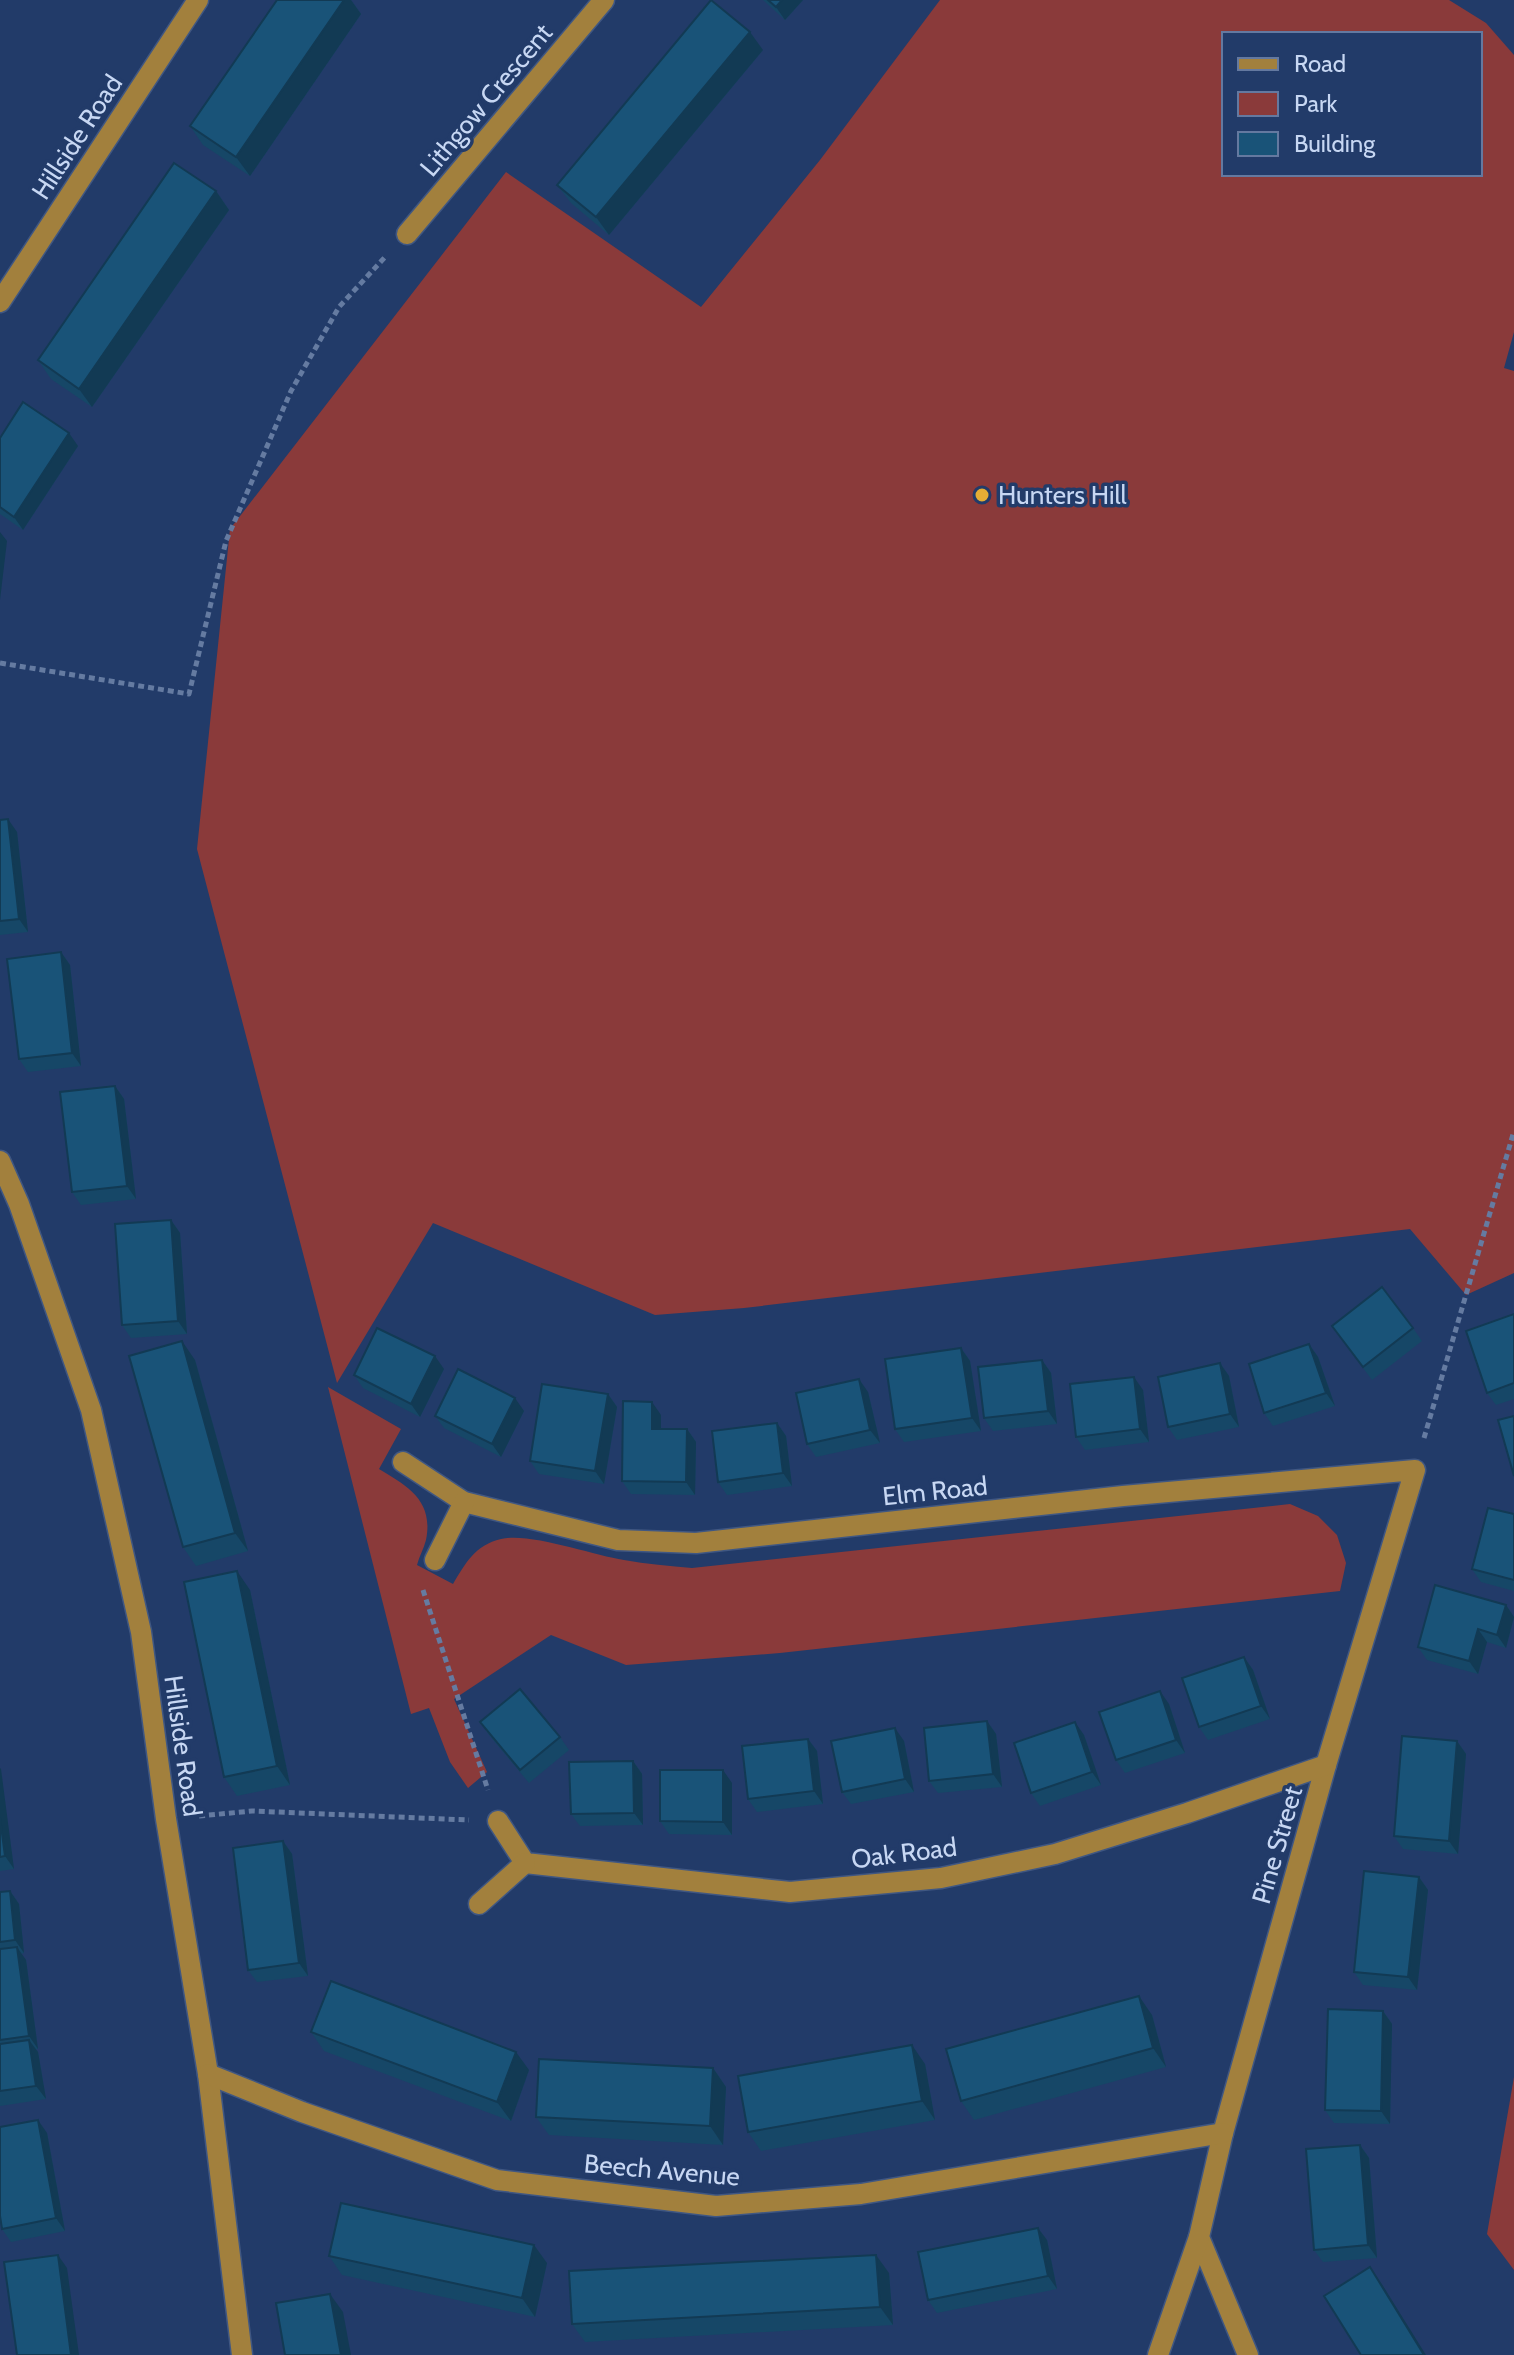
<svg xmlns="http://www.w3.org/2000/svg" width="1514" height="2355" viewBox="0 0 1514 2355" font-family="Cabin,sans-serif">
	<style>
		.green { fill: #8a3a3a; fill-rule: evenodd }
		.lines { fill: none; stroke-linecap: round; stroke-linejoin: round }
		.minor-casing { stroke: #405782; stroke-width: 23 }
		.path { stroke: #657ba1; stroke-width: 5; stroke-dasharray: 6 4; stroke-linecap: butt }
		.minor { stroke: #a2803d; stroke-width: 20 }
		.wall { fill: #164767 }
		.shaded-wall { fill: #123a54 }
		.building { fill: #195378; stroke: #123a54; stroke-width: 2 }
		.poi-dot { fill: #e5ad35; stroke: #223b69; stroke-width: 3 }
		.labels { text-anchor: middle; stroke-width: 7; stroke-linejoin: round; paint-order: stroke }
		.street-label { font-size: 26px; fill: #c7d7f3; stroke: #223b69 }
		.poi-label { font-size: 26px; fill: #c7d7f3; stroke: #223b69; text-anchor: start }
	</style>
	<rect width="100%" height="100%" fill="#223b69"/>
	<!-- green -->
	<g class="green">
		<path d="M 940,0 L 1449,0 L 1486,23 L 1514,55 L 1514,332 L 1504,368 L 1514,371 L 1514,1273 L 1466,1295 L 1410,1229 L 744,1308 L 655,1315 L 433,1223 L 337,1383 L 197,849 L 230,529 L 506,172 L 701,307 L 820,160 ZM 1480,34 L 1480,174 L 1224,174 L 1224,34 Z"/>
		<path d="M 328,1387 L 401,1429 L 379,1469 C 407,1486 434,1500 426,1540 C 424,1548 419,1557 417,1565 L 453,1584 C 465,1564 475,1545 501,1539 C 529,1532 593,1555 624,1560 C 646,1564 670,1566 692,1568 L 1290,1504 L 1318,1516 L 1337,1535 L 1346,1563 L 1340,1591 L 780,1653 L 626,1665 L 551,1635 L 454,1699 L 487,1772 L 468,1788 L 450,1762 L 429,1708 L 411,1714 Z"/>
		<path d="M 1514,2077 L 1514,2270 L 1487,2234 Z"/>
	</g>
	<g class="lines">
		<defs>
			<g id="minor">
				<path d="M 407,234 L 604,0"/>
				<path d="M 0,302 L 198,0"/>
				<path d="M 0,1161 L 19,1204 L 91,1410 L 141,1632 L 166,1819 L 208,2074 L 242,2355"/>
				<path d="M 403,1462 L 464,1502 L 618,1540 L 696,1543 L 1123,1496 L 1415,1470 L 1326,1765 L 1223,2133 L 1199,2237 L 1248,2355"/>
				<path d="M 435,1560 L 464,1502"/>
				<path d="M 498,1821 L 525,1863 L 790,1892 L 941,1878 L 1055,1854 L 1187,1813 L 1326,1765"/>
				<path d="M 479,1904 L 525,1863"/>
				<path d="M 208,2074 L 302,2112 L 497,2180 L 716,2206 L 861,2194 L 1223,2133"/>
				<path d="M 1158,2355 L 1199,2237"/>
			</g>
		</defs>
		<!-- minor casing -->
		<use href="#minor" class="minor-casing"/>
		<!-- path -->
		<g class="path">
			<path d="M 0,663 L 189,694 L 226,541 L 291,391 L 339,307 L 386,256"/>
			<path d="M 1424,1438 L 1514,1131"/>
			<path d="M 423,1590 L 488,1790"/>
			<path d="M 199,1816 L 252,1811 L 469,1820"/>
		</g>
		<!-- minor -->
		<use href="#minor" class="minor"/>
	</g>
	<!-- wall -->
	<g class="wall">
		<path d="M 277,0 L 351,0 L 361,14 L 250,176 L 203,145 L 190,126 Z"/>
		<path d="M 763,0 L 803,0 L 785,20 Z"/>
		<path d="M 763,50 L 609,235 L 571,203 L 557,185 Z"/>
		<path d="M 216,191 L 229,210 L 92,407 L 51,379 L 38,360 Z"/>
		<path d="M 0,438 L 78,446 L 23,530 L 0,514 Z"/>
		<path d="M 0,820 L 17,832 L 28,932 L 0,935 Z"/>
		<path d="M 61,952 L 70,965 L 81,1066 L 28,1072 L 19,1059 Z"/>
		<path d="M 115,1086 L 124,1099 L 136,1199 L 81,1205 L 72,1192 Z"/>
		<path d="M 171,1220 L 180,1233 L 187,1334 L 131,1338 L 122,1325 Z"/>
		<path d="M 1514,1314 L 1514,1399 L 1496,1405 L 1487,1393 Z"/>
		<path d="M 1332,1326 L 1413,1328 L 1422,1341 L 1372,1380 Z"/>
		<path d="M 1309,1344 L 1318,1357 L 1335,1406 L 1273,1426 L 1264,1413 Z"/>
		<path d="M 961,1348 L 970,1361 L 981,1431 L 904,1442 L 895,1429 Z"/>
		<path d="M 195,1360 L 248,1551 L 196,1566 L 183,1547 Z"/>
		<path d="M 1042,1360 L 1051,1373 L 1057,1424 L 993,1431 L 984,1418 Z"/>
		<path d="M 1220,1363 L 1229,1376 L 1239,1427 L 1177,1440 L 1168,1427 Z"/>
		<path d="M 444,1369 L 420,1417 L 363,1388 L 354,1375 Z"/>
		<path d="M 1143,1390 L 1149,1442 L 1085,1450 L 1076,1437 Z"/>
		<path d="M 868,1392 L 880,1443 L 816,1457 L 807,1444 Z"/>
		<path d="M 608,1394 L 617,1407 L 604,1484 L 539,1474 L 530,1461 Z"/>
		<path d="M 524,1411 L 501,1457 L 444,1428 L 435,1416 Z"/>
		<path d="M 661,1415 L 661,1429 L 687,1429 L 696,1442 L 695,1495 L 631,1494 L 622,1481 Z"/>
		<path d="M 777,1423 L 786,1436 L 792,1486 L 727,1495 L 718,1482 Z"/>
		<path d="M 1514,1514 L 1514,1591 L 1481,1582 L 1472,1569 Z"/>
		<path d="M 250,1590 L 290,1785 L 237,1796 L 224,1777 Z"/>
		<path d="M 1506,1605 L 1514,1617 L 1506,1648 L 1487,1642 L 1478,1674 L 1427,1660 L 1418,1647 Z"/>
		<path d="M 1244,1657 L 1253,1670 L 1270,1719 L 1208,1740 L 1199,1727 Z"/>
		<path d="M 1169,1704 L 1185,1753 L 1125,1773 L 1116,1760 Z"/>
		<path d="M 987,1721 L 996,1734 L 1002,1787 L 938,1793 L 929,1781 Z"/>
		<path d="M 480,1722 L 560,1737 L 569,1750 L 529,1783 L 489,1735 Z"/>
		<path d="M 1084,1735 L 1101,1785 L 1040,1806 L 1031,1793 Z"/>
		<path d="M 808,1739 L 817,1751 L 823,1804 L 757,1812 L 748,1799 Z"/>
		<path d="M 904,1741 L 914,1792 L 851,1804 L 842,1792 Z"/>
		<path d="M 1457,1741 L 1466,1754 L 1458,1854 L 1403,1849 L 1394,1836 Z"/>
		<path d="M 633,1761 L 642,1774 L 643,1825 L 580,1826 L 571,1814 Z"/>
		<path d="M 0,1768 L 14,1869 L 0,1871 Z"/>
		<path d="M 732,1783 L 732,1835 L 669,1834 L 660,1821 Z"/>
		<path d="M 283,1841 L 292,1854 L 308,1976 L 257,1982 L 248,1970 Z"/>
		<path d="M 1419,1877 L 1428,1890 L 1417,1990 L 1363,1985 L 1354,1972 Z"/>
		<path d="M 10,1891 L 19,1904 L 24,1953 L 21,1954 L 26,1960 L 38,2049 L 36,2049 L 38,2052 L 46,2099 L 0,2106 L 0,1892 Z"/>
		<path d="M 1383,2011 L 1392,2024 L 1390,2124 L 1334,2123 L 1325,2110 Z"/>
		<path d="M 1152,2015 L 1166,2067 L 974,2120 L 961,2101 Z"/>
		<path d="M 311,2032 L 529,2070 L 511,2121 L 324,2051 Z"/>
		<path d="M 925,2064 L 935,2120 L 761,2151 L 748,2132 Z"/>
		<path d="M 713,2068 L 726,2087 L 723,2145 L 549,2135 L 536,2117 Z"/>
		<path d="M 47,2133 L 65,2231 L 11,2242 L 2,2229 Z"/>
		<path d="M 1360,2145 L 1369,2158 L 1377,2258 L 1323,2262 L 1314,2250 Z"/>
		<path d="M 1047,2240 L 1057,2289 L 937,2313 L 928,2300 Z"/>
		<path d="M 329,2256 L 547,2263 L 535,2317 L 342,2275 Z"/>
		<path d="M 889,2273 L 893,2325 L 585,2342 L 572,2324 Z"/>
	</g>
	<!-- shaded-wall -->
	<g class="shaded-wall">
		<path d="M 344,0 L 351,0 L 361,14 L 250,176 L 236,157 Z"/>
		<path d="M 782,0 L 803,0 L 785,20 L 776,7 Z"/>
		<path d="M 750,32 L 763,50 L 609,235 L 596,217 Z"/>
		<path d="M 216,191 L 229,210 L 92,407 L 79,389 Z"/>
		<path d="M 69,433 L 78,446 L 23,530 L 14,517 Z"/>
		<path d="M 0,532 L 7,541 L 0,600 Z"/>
		<path d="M 8,819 L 17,832 L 28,932 L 19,919 Z"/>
		<path d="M 61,952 L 70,965 L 81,1066 L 72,1053 Z"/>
		<path d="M 115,1086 L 124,1099 L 136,1199 L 127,1186 Z"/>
		<path d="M 171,1220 L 180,1233 L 187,1334 L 178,1321 Z"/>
		<path d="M 182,1341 L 195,1360 L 248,1551 L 235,1533 Z"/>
		<path d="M 1309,1344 L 1318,1357 L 1335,1406 L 1326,1393 Z"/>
		<path d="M 961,1348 L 970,1361 L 981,1431 L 972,1418 Z"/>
		<path d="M 435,1356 L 444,1369 L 420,1417 L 411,1404 Z"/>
		<path d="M 1042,1360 L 1051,1373 L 1057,1424 L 1048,1411 Z"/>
		<path d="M 1220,1363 L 1229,1376 L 1239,1427 L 1230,1414 Z"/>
		<path d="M 1134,1377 L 1143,1390 L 1149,1442 L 1140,1429 Z"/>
		<path d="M 859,1379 L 868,1392 L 880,1443 L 870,1430 Z"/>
		<path d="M 608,1394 L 617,1407 L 604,1484 L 595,1471 Z"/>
		<path d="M 515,1398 L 524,1411 L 501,1457 L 492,1444 Z"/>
		<path d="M 652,1402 L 661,1415 L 661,1442 L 652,1429 Z"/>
		<path d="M 777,1423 L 786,1436 L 792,1486 L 783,1473 Z"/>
		<path d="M 687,1429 L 696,1442 L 695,1495 L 686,1482 Z"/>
		<path d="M 237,1571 L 250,1590 L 290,1785 L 277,1766 Z"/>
		<path d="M 1506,1605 L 1514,1617 L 1506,1648 L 1497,1635 Z"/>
		<path d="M 1478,1629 L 1487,1642 L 1478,1674 L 1469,1661 Z"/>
		<path d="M 1244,1657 L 1253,1670 L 1270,1719 L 1261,1706 Z"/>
		<path d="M 1160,1691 L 1169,1704 L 1185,1753 L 1176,1740 Z"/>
		<path d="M 987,1721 L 996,1734 L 1002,1787 L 993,1774 Z"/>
		<path d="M 1075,1722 L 1084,1735 L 1101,1785 L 1092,1772 Z"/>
		<path d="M 895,1728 L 904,1741 L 914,1792 L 905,1779 Z"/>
		<path d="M 808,1739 L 817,1751 L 823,1804 L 814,1791 Z"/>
		<path d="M 1457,1741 L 1466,1754 L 1458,1854 L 1449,1841 Z"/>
		<path d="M 633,1761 L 642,1774 L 643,1825 L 634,1813 Z"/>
		<path d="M 0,1768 L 1,1769 L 14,1869 L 5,1856 L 0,1818 Z"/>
		<path d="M 723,1770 L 732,1783 L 732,1835 L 723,1822 Z"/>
		<path d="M 283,1841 L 292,1854 L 308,1976 L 299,1963 Z"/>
		<path d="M 1419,1877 L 1428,1890 L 1417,1990 L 1408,1977 Z"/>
		<path d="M 10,1891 L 19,1904 L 24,1953 L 15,1940 Z"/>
		<path d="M 17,1947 L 26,1960 L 38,2049 L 29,2036 Z"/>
		<path d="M 1139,1996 L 1152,2015 L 1166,2067 L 1153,2048 Z"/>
		<path d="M 1383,2011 L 1392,2024 L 1390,2124 L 1381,2111 Z"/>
		<path d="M 29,2040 L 38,2052 L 46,2099 L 36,2086 Z"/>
		<path d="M 912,2045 L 925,2064 L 935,2120 L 922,2101 Z"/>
		<path d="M 516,2052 L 529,2070 L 511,2121 L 497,2102 Z"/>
		<path d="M 713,2068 L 726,2087 L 723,2145 L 710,2126 Z"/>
		<path d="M 38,2120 L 47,2133 L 65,2231 L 56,2218 Z"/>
		<path d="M 1360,2145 L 1369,2158 L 1377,2258 L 1368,2245 Z"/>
		<path d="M 1038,2228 L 1047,2240 L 1057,2289 L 1048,2276 Z"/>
		<path d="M 534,2245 L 547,2263 L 535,2317 L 522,2298 Z"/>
		<path d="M 58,2255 L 67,2268 L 79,2355 L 71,2355 Z"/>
		<path d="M 876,2255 L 889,2273 L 893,2325 L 880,2307 Z"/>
		<path d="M 1370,2267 L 1383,2286 L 1426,2355 L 1424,2355 Z"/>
		<path d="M 330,2294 L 343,2312 L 351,2355 L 341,2355 Z"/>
	</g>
	<!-- building -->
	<g class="building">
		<path d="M 277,0 L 344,0 L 236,157 L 190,126 Z"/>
		<path d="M 711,0 L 750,32 L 596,217 L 557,185 Z"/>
		<path d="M 768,0 L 782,0 L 776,7 Z"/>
		<path d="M 174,163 L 216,191 L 79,389 L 38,360 Z"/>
		<path d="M 23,402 L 69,433 L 14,517 L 0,507 L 0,438 Z"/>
		<path d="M 8,819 L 19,919 L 0,921 L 0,820 Z"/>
		<path d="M 61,952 L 72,1053 L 19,1059 L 7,959 Z"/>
		<path d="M 115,1086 L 127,1186 L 72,1192 L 60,1092 Z"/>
		<path d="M 171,1220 L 178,1321 L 122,1325 L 115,1224 Z"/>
		<path d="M 1382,1287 L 1413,1328 L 1363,1367 L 1332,1326 Z"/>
		<path d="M 1514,1314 L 1514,1383 L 1487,1393 L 1466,1331 Z"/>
		<path d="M 377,1328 L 435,1356 L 411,1404 L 354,1375 Z"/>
		<path d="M 182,1341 L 235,1533 L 183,1547 L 129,1356 Z"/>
		<path d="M 1309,1344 L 1326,1393 L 1264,1413 L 1249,1364 Z"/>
		<path d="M 961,1348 L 972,1418 L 895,1429 L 885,1359 Z"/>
		<path d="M 1042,1360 L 1048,1411 L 984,1418 L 978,1367 Z"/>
		<path d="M 1220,1363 L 1230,1414 L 1168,1427 L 1158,1377 Z"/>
		<path d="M 458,1369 L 515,1398 L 492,1444 L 435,1416 Z"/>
		<path d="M 1134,1377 L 1140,1429 L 1076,1437 L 1070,1384 Z"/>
		<path d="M 859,1379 L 870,1430 L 807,1444 L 796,1393 Z"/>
		<path d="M 542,1384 L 608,1394 L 595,1471 L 530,1461 Z"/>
		<path d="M 623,1401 L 652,1402 L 652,1429 L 687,1429 L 686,1482 L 622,1481 Z"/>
		<path d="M 1514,1416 L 1514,1476 L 1498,1420 Z"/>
		<path d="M 777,1423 L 783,1473 L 718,1482 L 712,1431 Z"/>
		<path d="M 1488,1508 L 1514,1514 L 1514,1580 L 1472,1569 Z"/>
		<path d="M 237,1571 L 277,1766 L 224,1777 L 184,1582 Z"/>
		<path d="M 1435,1585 L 1506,1605 L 1497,1635 L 1478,1629 L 1469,1661 L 1418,1647 Z"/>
		<path d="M 1244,1657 L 1261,1706 L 1199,1727 L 1182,1678 Z"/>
		<path d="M 520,1689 L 560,1737 L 520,1770 L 480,1722 Z"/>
		<path d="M 1160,1691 L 1176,1740 L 1116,1760 L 1099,1712 Z"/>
		<path d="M 987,1721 L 993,1774 L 929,1781 L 924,1728 Z"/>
		<path d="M 1075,1722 L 1092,1772 L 1031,1793 L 1014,1743 Z"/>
		<path d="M 895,1728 L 905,1779 L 842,1792 L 831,1741 Z"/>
		<path d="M 1402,1736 L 1457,1741 L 1449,1841 L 1394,1836 Z"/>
		<path d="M 808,1739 L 814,1791 L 748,1799 L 742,1746 Z"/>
		<path d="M 633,1761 L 634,1813 L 571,1814 L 569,1762 Z"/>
		<path d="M 660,1770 L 723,1770 L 723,1822 L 660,1821 Z"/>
		<path d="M 0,1818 L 5,1856 L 0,1857 Z"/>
		<path d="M 283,1841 L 299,1963 L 248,1970 L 233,1848 Z"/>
		<path d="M 1364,1871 L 1419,1877 L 1408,1977 L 1354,1972 Z"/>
		<path d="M 10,1891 L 15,1940 L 0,1942 L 0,1892 Z"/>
		<path d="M 17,1947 L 29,2036 L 0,2040 L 0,1949 Z"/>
		<path d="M 331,1981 L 516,2052 L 497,2102 L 311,2032 Z"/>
		<path d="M 1139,1996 L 1153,2048 L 961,2101 L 946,2049 Z"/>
		<path d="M 1328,2009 L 1383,2011 L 1381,2111 L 1325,2110 Z"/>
		<path d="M 29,2040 L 36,2086 L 0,2091 L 0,2044 Z"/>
		<path d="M 912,2045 L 922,2101 L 748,2132 L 738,2076 Z"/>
		<path d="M 539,2059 L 713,2068 L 710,2126 L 536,2117 Z"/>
		<path d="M 38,2120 L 56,2218 L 2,2229 L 0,2216 L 0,2127 Z"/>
		<path d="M 1360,2145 L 1368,2245 L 1314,2250 L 1306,2149 Z"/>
		<path d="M 341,2203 L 534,2245 L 522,2298 L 329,2256 Z"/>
		<path d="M 1038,2228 L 1048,2276 L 928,2300 L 918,2252 Z"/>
		<path d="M 58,2255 L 71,2355 L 17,2355 L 4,2262 Z"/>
		<path d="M 876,2255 L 880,2307 L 572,2324 L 569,2271 Z"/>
		<path d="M 1370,2267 L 1424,2355 L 1361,2355 L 1324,2296 Z"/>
		<path d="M 330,2294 L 341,2355 L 285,2355 L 276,2303 Z"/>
	</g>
	<!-- markers -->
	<circle class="poi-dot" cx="982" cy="495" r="8"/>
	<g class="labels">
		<!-- street labels -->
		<g class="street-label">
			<text transform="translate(486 100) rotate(-50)" y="9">Lithgow Crescent</text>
			<text transform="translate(77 137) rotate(-57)" y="9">Hillside Road</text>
			<text transform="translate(935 1491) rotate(-6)" y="9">Elm Road</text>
			<text transform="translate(183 1746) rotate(82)" y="9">Hillside Road</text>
			<text transform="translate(1277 1845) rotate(-74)" y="9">Pine Street</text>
			<text transform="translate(904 1853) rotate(-7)" y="9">Oak Road</text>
			<text transform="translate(662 2170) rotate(5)" y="9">Beech Avenue</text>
		</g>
		<!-- poi labels -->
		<g class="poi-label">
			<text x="998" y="504">Hunters Hill</text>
		</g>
	</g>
	<!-- legend -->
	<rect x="1222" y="32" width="260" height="144" fill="#223b69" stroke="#6479a0" stroke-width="2"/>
	<rect x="1238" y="58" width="40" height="12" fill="#a2803d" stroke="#6479a0" stroke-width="2"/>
	<text x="1294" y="72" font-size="24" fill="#c7d7f3">Road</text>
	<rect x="1238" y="92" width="40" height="24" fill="#8a3a3a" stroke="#6479a0" stroke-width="2"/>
	<text x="1294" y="112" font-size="24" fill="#c7d7f3">Park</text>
	<rect x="1238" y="132" width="40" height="24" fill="#195378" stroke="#6479a0" stroke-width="2"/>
	<text x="1294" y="152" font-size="24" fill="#c7d7f3">Building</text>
</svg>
